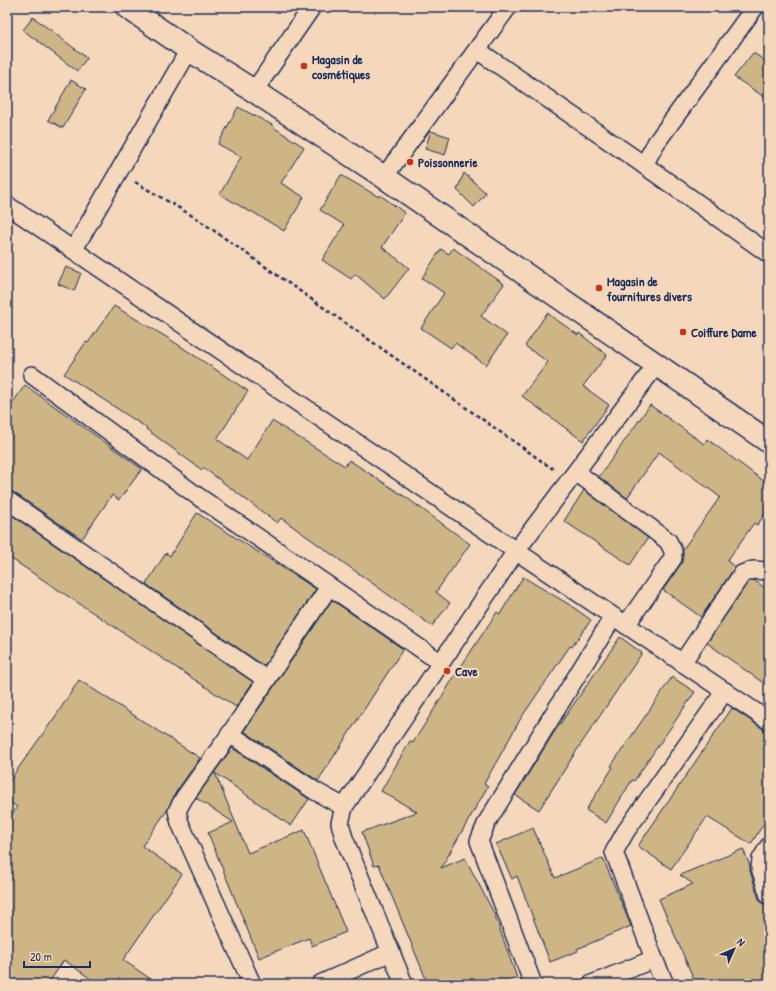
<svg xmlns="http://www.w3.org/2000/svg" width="776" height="991" viewBox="0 0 776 991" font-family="'Patrick Hand',sans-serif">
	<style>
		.building { fill: #cdb585; stroke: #1b2f5e }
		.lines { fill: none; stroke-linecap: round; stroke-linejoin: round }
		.street-casing { stroke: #1b2f5e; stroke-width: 20 }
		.secondary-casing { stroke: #1b2f5e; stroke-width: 25 }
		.path { stroke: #1b2f5e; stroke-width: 2.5; stroke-dasharray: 4 3; stroke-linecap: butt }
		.street { stroke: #f5d7bb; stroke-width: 17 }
		.secondary { stroke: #f5d7bb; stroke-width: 22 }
		.poi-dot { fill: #c8321e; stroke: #f5d7bb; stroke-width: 1.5 }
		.labels { text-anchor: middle; stroke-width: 4; stroke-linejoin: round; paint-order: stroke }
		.poi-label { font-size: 13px; font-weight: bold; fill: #1b2f5e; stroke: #f5d7bb; text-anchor: start }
	</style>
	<rect width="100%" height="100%" fill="#f5d7bb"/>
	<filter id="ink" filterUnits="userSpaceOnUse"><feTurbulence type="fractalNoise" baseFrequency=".025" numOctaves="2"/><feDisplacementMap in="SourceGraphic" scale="8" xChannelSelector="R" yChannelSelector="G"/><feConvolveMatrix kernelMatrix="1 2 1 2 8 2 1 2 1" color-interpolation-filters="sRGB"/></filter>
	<g filter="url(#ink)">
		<!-- building -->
		<g class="building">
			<path d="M 33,17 L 87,58 L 77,71 L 23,30 Z"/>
			<path d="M 753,53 L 769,63 L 769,100 L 734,77 Z"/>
			<path d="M 71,80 L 86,89 L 63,128 L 48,120 Z"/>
			<path d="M 238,107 L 274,126 L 273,127 L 304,147 L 281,183 L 304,197 L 284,231 L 251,211 L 250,212 L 220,194 L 241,157 L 218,144 Z"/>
			<path d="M 431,131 L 450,137 L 445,155 L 425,149 Z"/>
			<path d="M 464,173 L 486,193 L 474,207 L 457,190 Z"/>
			<path d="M 341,175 L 379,197 L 380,195 L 405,213 L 382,247 L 409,268 L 385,299 L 355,274 L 351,279 L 322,260 L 344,225 L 320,210 Z"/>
			<path d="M 453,248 L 504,284 L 481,316 L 507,335 L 486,365 L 455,343 L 451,348 L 421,328 L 444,293 L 422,278 L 441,249 L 449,254 Z"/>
			<path d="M 66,267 L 81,273 L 74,291 L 58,284 Z"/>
			<path d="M 114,306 L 168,338 L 248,391 L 217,439 L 247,460 L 272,421 L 345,466 L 349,460 L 407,498 L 470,544 L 436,592 L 450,603 L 432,626 L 281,518 L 277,523 L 204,468 L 202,470 L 146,429 L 147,428 L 64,374 L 86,342 L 88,343 Z"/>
			<path d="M 547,313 L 578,335 L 579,333 L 607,355 L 583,386 L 609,405 L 583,441 L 522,396 L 548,362 L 525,346 Z"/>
			<path d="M 25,385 L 142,469 L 119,500 L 112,495 L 82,539 L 13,492 L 7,490 L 7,411 Z"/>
			<path d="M 650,405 L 704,444 L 707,439 L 769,485 L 769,509 L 757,525 L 754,523 L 727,561 L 735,567 L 701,617 L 663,590 L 681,564 L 683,558 L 683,549 L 720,497 L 659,452 L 627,498 L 599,477 Z"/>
			<path d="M 584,490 L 648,538 L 630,565 L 564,521 Z"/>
			<path d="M 7,512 L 253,682 L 236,707 L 7,556 Z"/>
			<path d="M 197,513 L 316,589 L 264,666 L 146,584 L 166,553 L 170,556 Z"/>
			<path d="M 523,577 L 570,605 L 591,620 L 572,647 L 570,646 L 521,718 L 484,784 L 488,786 L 441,868 L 465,858 L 494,913 L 517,978 L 499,984 L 428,984 L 379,865 L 374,866 L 362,832 L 417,812 L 381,791 L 410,741 L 413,743 L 456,674 L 497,612 L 500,614 Z"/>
			<path d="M 754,580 L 769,591 L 769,687 L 707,643 L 748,582 Z"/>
			<path d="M 332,600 L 403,649 L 318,781 L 244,731 Z"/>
			<path d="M 620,637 L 642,653 L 577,750 L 539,810 L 515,795 L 553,734 Z"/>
			<path d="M 672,677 L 695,692 L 634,781 L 632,780 L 606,823 L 586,810 L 613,767 L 611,766 Z"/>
			<path d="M 79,680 L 200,758 L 176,792 L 168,809 L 142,846 L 182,874 L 123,960 L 158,984 L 98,984 L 64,960 L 48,984 L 7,984 L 7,822 L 17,807 L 7,800 L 7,784 L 57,714 Z"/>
			<path d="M 732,708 L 769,733 L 769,815 L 751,844 L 707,817 L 671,869 L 638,846 Z"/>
			<path d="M 232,748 L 309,799 L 291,826 L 215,773 L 248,853 L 304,830 L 346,932 L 312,946 L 309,938 L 259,958 L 208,833 L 233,822 L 196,798 Z"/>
			<path d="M 533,828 L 555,878 L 603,858 L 631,926 L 577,949 L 578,951 L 550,962 L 517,876 L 512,879 L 496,844 Z"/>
			<path d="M 743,849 L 750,866 L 750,871 L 759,899 L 762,903 L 767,906 L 769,911 L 769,984 L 696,984 L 659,899 L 693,884 L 680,875 Z"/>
		</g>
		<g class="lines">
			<defs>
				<g id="street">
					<path d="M 755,7 L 656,143 L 644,165 L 769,254"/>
					<path d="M 477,50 L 644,165"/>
					<path d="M 254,91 L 312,7"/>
					<path d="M 384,177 L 508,7"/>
					<path d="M 7,205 L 516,551 L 769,721"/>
					<path d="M 74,249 L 189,50"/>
					<path d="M 32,375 L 196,495 L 440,662"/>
					<path d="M 576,472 L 668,541 L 673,551 L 673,558 L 626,625"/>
					<path d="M 7,500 L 267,680"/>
					<path d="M 682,663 L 742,574 L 753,570 L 769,571"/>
					<path d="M 230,734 L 315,791 L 344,807"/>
					<path d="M 769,846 L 761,859 L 760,868 L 769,896"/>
					<path d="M 252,984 L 180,823 L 177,811 L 184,798 L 230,734 L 329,587"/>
					<path d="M 320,984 L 391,952"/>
					<path d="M 404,984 L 344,838 L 340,823 L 344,807 L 516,551 L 657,364"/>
					<path d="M 533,984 L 479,841 L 487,822 L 613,617"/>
					<path d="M 592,984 L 654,959"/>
					<path d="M 665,984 L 654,959 L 614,852 L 626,831 L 725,691"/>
				</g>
				<path id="secondary" d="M 127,7 L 189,50 L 254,91 L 384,177 L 769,442"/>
			</defs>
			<!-- street casing -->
			<use href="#street" class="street-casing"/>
			<!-- secondary casing -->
			<use href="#secondary" class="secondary-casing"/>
			<!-- path -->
			<path class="path" d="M 135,182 L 196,218 L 553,469"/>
			<!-- street -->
			<use href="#street" class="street"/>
			<!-- secondary -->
			<use href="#secondary" class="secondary"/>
		</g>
	</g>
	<!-- markers -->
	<g class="poi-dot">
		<circle cx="304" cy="66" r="4"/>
		<circle cx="410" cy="162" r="4"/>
		<circle cx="599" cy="288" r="4"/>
		<circle cx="683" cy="332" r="4"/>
		<circle cx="447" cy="671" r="4"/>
	</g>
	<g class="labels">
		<!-- poi labels -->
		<g class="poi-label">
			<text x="312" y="64">Magasin de<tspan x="312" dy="15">cosmétiques</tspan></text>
			<text x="418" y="167">Poissonnerie</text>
			<text x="607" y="286">Magasin de<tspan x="607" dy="15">fournitures divers</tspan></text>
			<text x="691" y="337">Coiffure Dame</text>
			<text x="455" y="676">Cave</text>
		</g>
	</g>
	<!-- margin -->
	<rect width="776" height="991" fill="none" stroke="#f5d7bb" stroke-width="24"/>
	<rect x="12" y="12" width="752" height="967" fill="none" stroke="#1b2f5e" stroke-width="1.5" filter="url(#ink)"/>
	<!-- north arrow -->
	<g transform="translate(734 949) rotate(45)" stroke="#f5d7bb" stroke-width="3" paint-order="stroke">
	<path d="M0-3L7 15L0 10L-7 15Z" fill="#1b2f5e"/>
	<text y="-6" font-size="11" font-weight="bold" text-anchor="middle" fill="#1b2f5e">N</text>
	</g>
	<!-- scale -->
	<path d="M24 961v6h66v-6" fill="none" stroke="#1b2f5e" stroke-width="2"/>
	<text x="30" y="961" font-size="12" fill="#1b2f5e" stroke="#f5d7bb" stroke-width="3" paint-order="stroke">20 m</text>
</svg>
